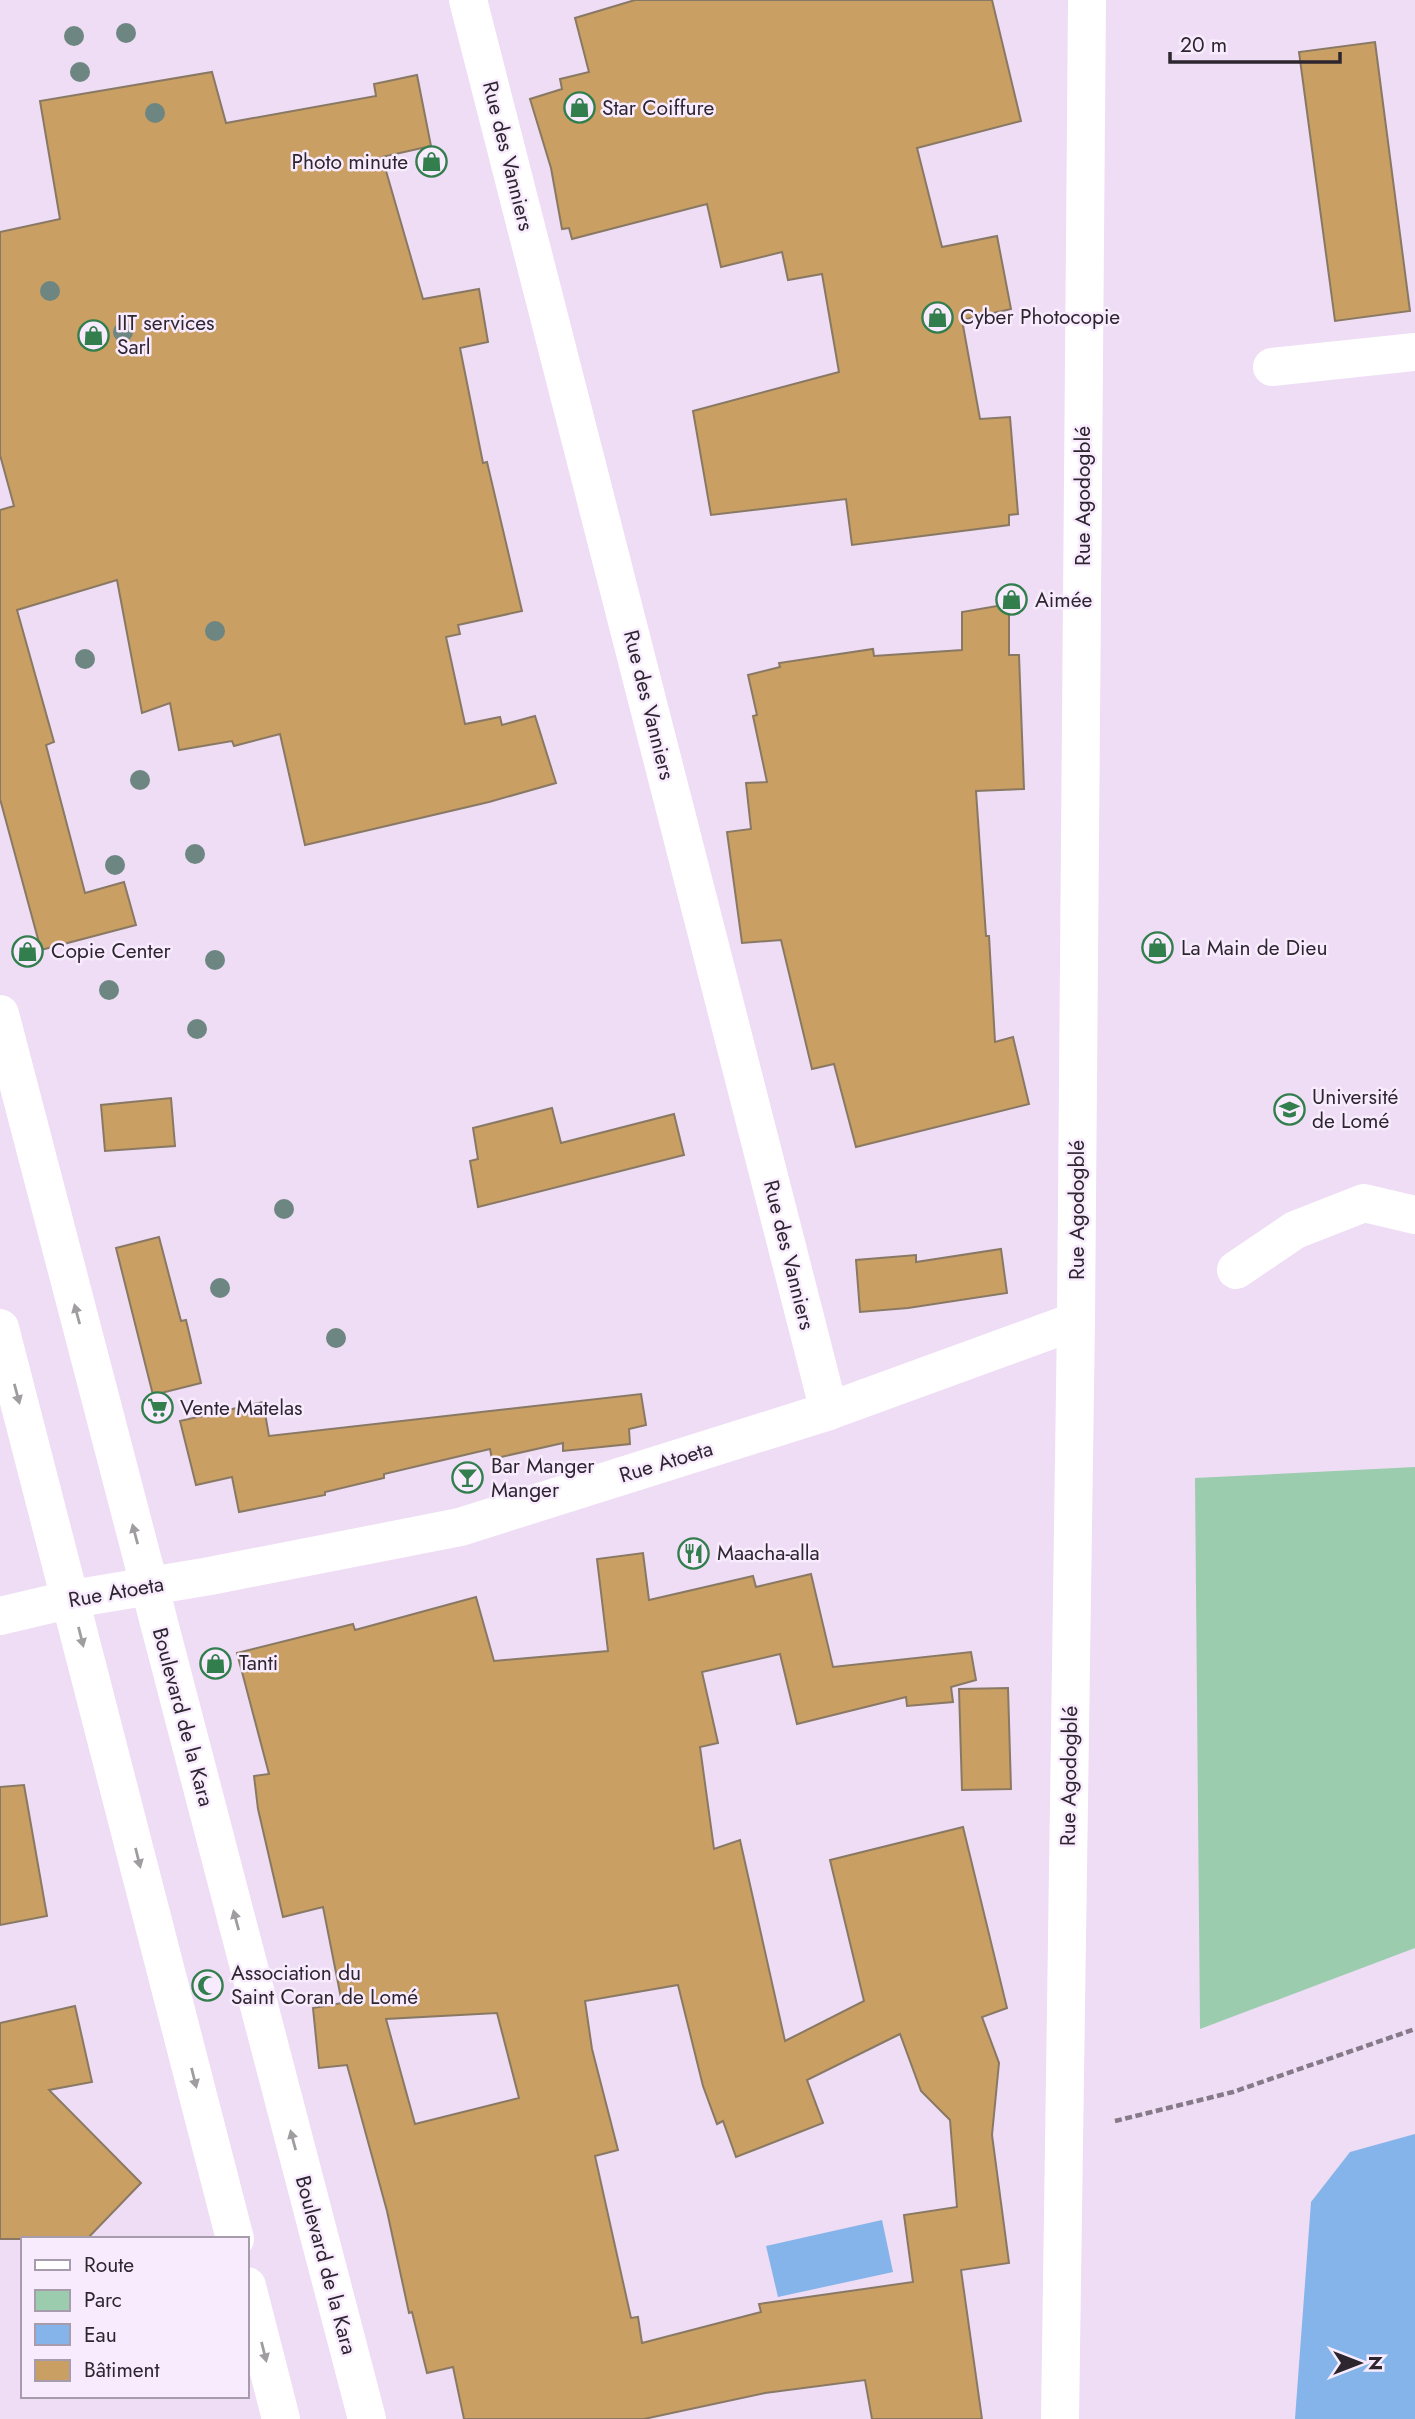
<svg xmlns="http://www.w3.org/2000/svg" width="1415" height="2419" viewBox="0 0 1415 2419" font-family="Jost,sans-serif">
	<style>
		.green { fill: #9bccae }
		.water { fill: #84b4e9 }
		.building { fill: #c99f63; stroke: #897964; stroke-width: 2; fill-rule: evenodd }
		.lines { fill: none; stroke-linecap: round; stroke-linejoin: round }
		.path { stroke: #867a89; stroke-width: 4.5; stroke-dasharray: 7 3.5; stroke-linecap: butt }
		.minor { stroke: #fff; stroke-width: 38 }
		.major { stroke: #fff; stroke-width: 38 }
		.tree { fill: #6e8682 }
		.oneway { fill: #a09da1 }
		.labels { text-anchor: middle; stroke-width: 5; stroke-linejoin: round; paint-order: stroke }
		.poi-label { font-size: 21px; fill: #2d262f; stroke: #f9ebfe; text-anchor: start }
		.street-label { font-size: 21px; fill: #2d262f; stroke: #f9ebfe }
	</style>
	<rect width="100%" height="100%" fill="#eeddf4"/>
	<!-- green -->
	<path class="green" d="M 1415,1467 L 1415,1948 L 1200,2029 L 1195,1478 Z"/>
	<!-- water -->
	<g class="water">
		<path d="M 1415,2134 L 1415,2419 L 1295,2419 L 1311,2202 L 1350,2152 Z"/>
		<path d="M 882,2220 L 893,2272 L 778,2297 L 766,2246 Z"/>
	</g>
	<!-- building -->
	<g class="building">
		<path d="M 635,0 L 992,0 L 1021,121 L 917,148 L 942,247 L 997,236 L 1011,309 L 962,320 L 980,419 L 1010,417 L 1018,514 L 1009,515 L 1009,525 L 852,545 L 846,499 L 711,515 L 693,411 L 839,372 L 822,274 L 788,280 L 782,252 L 721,267 L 707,204 L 572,239 L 569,228 L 562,229 L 551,168 L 530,99 L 562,89 L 560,79 L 589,72 L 575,18 Z"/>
		<path d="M 1375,42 L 1410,311 L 1335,321 L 1299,52 Z"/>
		<path d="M 212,72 L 226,123 L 376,96 L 374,84 L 417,75 L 431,146 L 382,157 L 423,299 L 479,289 L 488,342 L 460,348 L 483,463 L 487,462 L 522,611 L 458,625 L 460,634 L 446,637 L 465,724 L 500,717 L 502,725 L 535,716 L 556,783 L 489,802 L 305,845 L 280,734 L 234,746 L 232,741 L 179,750 L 170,703 L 142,713 L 117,580 L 17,610 L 54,742 L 46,745 L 85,893 L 124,882 L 136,925 L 41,950 L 0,799 L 0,510 L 14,506 L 0,455 L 0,232 L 60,219 L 40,101 Z"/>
		<path d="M 1009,604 L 1009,655 L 1019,655 L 1024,789 L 976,791 L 986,936 L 989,936 L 995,1042 L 1013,1037 L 1029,1104 L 856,1147 L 834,1064 L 812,1069 L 781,940 L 742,943 L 727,832 L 751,829 L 746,783 L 767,782 L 753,716 L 757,715 L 748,675 L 780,667 L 779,663 L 873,649 L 874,656 L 962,650 L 962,612 Z"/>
		<path d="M 171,1098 L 175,1146 L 105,1151 L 101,1105 Z"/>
		<path d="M 552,1108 L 561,1143 L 674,1114 L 684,1155 L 478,1207 L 470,1161 L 478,1159 L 473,1128 Z"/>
		<path d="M 159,1237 L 181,1321 L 186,1320 L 201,1383 L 153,1395 L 116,1248 Z"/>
		<path d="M 1001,1249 L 1007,1293 L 908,1308 L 860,1312 L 856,1260 L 916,1255 L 916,1262 Z"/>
		<path d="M 641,1394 L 646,1425 L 629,1429 L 630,1444 L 563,1451 L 563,1443 L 492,1459 L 490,1449 L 384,1474 L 384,1478 L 325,1492 L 325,1495 L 239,1512 L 232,1477 L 196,1485 L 180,1421 L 263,1402 L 269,1436 Z"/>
		<path d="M 643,1553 L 649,1600 L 753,1576 L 756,1587 L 811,1574 L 833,1667 L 971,1652 L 976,1680 L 951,1687 L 953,1702 L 907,1706 L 906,1697 L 797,1724 L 780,1654 L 702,1672 L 718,1743 L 700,1747 L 714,1849 L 740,1840 L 785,2041 L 864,2001 L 830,1860 L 963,1827 L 1007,2008 L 982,2017 L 999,2063 L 992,2135 L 1009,2263 L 961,2270 L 982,2419 L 872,2419 L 865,2380 L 765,2393 L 644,2419 L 464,2419 L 453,2367 L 427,2373 L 412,2312 L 409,2313 L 387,2211 L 347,2065 L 319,2068 L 313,2008 L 342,2003 L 323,1907 L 283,1917 L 258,1809 L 254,1776 L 269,1774 L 237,1653 L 353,1624 L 355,1630 L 476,1597 L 494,1661 L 608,1651 L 597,1559 ZM 678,1985 L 703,2086 L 717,2124 L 723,2121 L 736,2157 L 823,2123 L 807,2080 L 900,2034 L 921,2091 L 950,2120 L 957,2207 L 904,2215 L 913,2282 L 759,2304 L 761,2312 L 642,2343 L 638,2317 L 631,2318 L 595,2156 L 618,2150 L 592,2049 L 585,2001 ZM 497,2013 L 519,2098 L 415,2124 L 386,2019 Z"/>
		<path d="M 1008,1688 L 1011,1789 L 962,1790 L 959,1689 Z"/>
		<path d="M 24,1785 L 47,1916 L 0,1925 L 0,1787 Z"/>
		<path d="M 75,2006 L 92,2082 L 49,2090 L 141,2183 L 87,2239 L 0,2239 L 0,2023 Z"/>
	</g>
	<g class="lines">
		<!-- path -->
		<path class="path" d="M 1115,2121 L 1233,2092 L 1415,2029"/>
		<!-- minor -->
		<g class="minor">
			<path d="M 468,0 L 829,1411"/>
			<path d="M 1272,367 L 1415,352"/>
			<path d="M 1236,1270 L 1295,1230 L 1364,1203 L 1415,1215"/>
			<path d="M 0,1616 L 72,1599 L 210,1576 L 460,1527 L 829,1411 L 1076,1321"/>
			<path d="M 1060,2419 L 1076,1321 L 1087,0"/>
		</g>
		<!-- major -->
		<g class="major">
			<path d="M 0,1014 L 367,2419"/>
			<path d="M 0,1328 L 235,2239"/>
			<path d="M 247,2286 L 281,2419"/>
		</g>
	</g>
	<!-- trees -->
	<g class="tree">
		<circle cx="126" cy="33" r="10"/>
		<circle cx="74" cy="36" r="10"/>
		<circle cx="80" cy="72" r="10"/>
		<circle cx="155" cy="113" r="10"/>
		<circle cx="50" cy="291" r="10"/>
		<circle cx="123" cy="332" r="10"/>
		<circle cx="215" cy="631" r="10"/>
		<circle cx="85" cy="659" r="10"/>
		<circle cx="140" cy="780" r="10"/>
		<circle cx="195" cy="854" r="10"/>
		<circle cx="115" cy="865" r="10"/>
		<circle cx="215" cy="960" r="10"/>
		<circle cx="109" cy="990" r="10"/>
		<circle cx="197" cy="1029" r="10"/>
		<circle cx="284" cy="1209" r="10"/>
		<circle cx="220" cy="1288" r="10"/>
		<circle cx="336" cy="1338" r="10"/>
	</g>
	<!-- one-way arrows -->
	<defs><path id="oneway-solid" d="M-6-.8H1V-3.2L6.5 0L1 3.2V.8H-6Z" transform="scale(1.75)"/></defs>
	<g class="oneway">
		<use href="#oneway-solid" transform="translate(77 1314) rotate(-105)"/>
		<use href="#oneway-solid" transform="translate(17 1394) rotate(75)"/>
		<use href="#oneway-solid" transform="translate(135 1534) rotate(-105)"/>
		<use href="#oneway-solid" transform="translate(81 1637) rotate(76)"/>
		<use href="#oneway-solid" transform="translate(138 1858) rotate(76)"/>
		<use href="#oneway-solid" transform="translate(236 1920) rotate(-105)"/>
		<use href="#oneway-solid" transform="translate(194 2078) rotate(76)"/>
		<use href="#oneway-solid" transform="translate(293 2140) rotate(-105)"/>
		<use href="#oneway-solid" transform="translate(264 2352) rotate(76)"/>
	</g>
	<!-- icons -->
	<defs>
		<symbol id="shop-ring" viewBox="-11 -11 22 22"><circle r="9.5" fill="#f9ebfe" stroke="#327e4d" stroke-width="1.5"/><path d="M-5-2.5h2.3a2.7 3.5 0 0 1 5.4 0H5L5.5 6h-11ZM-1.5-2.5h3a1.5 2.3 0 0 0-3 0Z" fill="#327e4d"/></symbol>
		<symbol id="university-ring" viewBox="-11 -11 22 22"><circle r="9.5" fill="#f9ebfe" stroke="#327e4d" stroke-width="1.5"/><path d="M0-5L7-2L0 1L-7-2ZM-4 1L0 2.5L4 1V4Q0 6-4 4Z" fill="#327e4d"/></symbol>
		<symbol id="supermarket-ring" viewBox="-11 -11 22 22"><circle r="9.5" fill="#f9ebfe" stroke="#327e4d" stroke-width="1.5"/><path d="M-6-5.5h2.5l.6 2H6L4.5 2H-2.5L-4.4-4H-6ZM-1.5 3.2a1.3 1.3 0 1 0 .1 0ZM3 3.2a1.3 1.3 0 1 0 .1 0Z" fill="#327e4d"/></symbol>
		<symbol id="bar-ring" viewBox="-11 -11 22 22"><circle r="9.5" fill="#f9ebfe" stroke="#327e4d" stroke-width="1.5"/><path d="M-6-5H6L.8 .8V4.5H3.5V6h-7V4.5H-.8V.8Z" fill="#327e4d"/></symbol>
		<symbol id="restaurant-ring" viewBox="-11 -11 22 22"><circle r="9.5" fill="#f9ebfe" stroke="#327e4d" stroke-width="1.5"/><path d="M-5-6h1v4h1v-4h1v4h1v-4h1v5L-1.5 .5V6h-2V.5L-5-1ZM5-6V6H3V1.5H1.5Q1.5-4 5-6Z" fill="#327e4d"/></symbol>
		<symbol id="mosque-ring" viewBox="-11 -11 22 22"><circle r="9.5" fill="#f9ebfe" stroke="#327e4d" stroke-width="1.5"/><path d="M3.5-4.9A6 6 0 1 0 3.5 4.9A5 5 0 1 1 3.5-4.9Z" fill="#327e4d"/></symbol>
	</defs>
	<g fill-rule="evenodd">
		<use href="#shop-ring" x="562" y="90" width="35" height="35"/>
		<use href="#shop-ring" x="414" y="144" width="35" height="35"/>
		<use href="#shop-ring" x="920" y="300" width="35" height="35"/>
		<use href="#shop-ring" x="76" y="318" width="35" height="35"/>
		<use href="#shop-ring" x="994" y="582" width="35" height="35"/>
		<use href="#shop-ring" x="1140" y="930" width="35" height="35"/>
		<use href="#shop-ring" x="10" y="934" width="35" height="35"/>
		<use href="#university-ring" x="1272" y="1092" width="35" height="35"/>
		<use href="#supermarket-ring" x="140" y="1390" width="35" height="35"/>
		<use href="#bar-ring" x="450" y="1460" width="35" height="35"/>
		<use href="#restaurant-ring" x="676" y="1536" width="35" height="35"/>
		<use href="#shop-ring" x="198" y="1646" width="35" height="35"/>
		<use href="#mosque-ring" x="190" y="1968" width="35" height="35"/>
	</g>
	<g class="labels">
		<!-- poi labels -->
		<g class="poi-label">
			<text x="602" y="115">Star Coiffure</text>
			<text x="408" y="169" text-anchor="end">Photo minute</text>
			<text x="960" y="324">Cyber Photocopie</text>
			<text x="117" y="330">IIT services<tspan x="117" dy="24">Sarl</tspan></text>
			<text x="1035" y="607">Aimée</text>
			<text x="1181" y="955">La Main de Dieu</text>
			<text x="51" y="958">Copie Center</text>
			<text x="1312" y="1104">Université<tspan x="1312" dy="24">de Lomé</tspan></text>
			<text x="180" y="1415">Vente Matelas</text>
			<text x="491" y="1473">Bar Manger<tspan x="491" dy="24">Manger</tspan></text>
			<text x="717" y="1560">Maacha-alla</text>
			<text x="239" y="1670">Tanti</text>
			<text x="231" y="1980">Association du<tspan x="231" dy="24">Saint Coran de Lomé</tspan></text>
		</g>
		<!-- street labels -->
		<g class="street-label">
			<text transform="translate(508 156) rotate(76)" y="7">Rue des Vanniers</text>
			<text transform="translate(1083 496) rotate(-90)" y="7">Rue Agodogblé</text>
			<text transform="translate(649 705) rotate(76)" y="7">Rue des Vanniers</text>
			<text transform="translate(1077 1210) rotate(-90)" y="7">Rue Agodogblé</text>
			<text transform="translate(789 1255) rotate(76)" y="7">Rue des Vanniers</text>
			<text transform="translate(666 1462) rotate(-17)" y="7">Rue Atoeta</text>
			<text transform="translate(116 1592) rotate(-10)" y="7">Rue Atoeta</text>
			<text transform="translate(183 1717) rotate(75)" y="7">Boulevard de la Kara</text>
			<text transform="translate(1069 1776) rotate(-89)" y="7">Rue Agodogblé</text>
			<text transform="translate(326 2265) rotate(75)" y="7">Boulevard de la Kara</text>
		</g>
	</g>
	<!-- legend -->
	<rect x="21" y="2237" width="228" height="161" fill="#f9ebfe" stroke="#a79cab" stroke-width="2"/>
	<rect x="35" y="2260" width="35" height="10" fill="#ffffff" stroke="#a79cab" stroke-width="2"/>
	<text x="84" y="2272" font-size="21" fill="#2d262f">Route</text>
	<rect x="35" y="2290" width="35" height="21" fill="#9bccae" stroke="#a79cab" stroke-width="2"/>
	<text x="84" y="2307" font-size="21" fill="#2d262f">Parc</text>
	<rect x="35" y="2324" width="35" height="21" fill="#84b4e9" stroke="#a79cab" stroke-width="2"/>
	<text x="84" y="2342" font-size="21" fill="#2d262f">Eau</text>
	<rect x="35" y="2360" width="35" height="21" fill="#c99f63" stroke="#a79cab" stroke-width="2"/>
	<text x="84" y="2377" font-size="21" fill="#2d262f">Bâtiment</text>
	<!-- north arrow -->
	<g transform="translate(1359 2363) rotate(90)" stroke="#f9ebfe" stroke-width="5" paint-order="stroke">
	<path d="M0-5L12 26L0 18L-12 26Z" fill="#2d262f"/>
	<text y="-10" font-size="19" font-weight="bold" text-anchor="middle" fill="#2d262f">N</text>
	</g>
	<!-- scale -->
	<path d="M1170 52v10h170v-10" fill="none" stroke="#2d262f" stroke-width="3.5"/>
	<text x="1180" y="52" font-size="21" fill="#2d262f" stroke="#f9ebfe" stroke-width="5" paint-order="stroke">20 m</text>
</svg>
